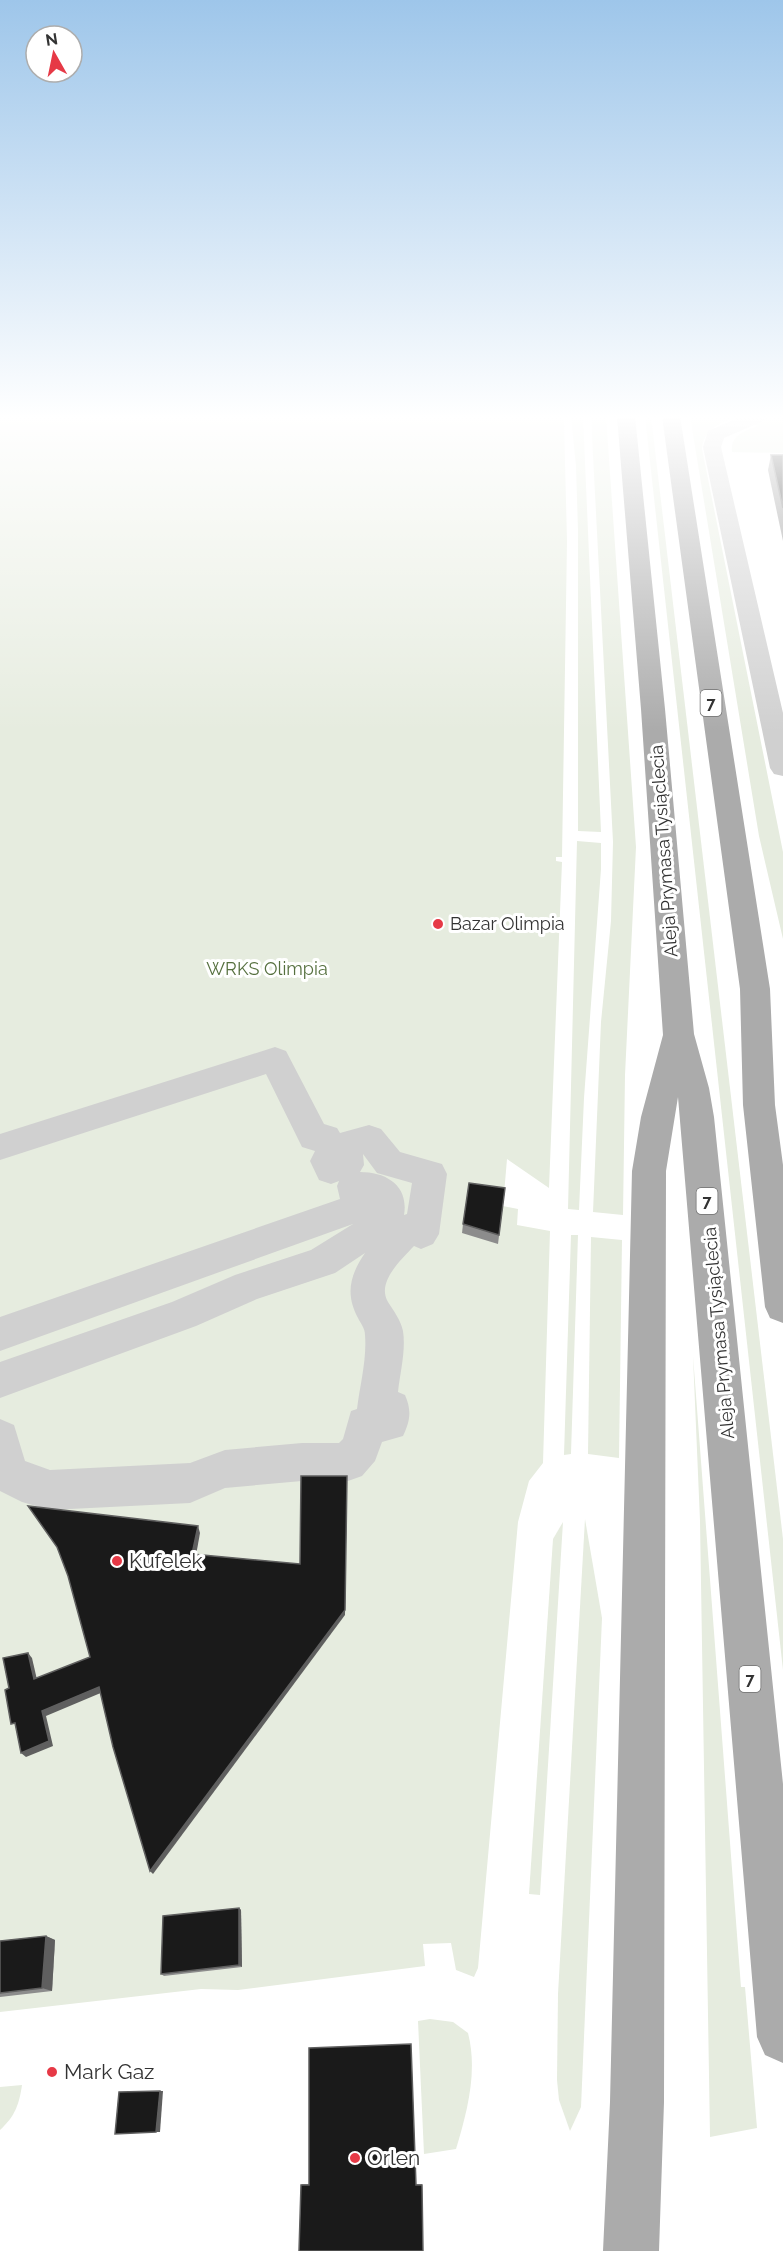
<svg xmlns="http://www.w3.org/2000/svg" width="783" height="2251" viewBox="0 0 783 2251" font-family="Raleway,sans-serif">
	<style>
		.green { fill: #e6ecdf }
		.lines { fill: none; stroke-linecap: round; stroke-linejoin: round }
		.minor { fill: #d0d0d0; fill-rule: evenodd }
		.major { fill: #ababab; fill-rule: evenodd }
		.wall { fill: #8c8c8c }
		.shaded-wall { fill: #5f5f5f }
		.building { fill: #1a1a1a; stroke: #5f5f5f; stroke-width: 1.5 }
		.poi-dot { fill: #e63946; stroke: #fff; stroke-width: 2 }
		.labels { text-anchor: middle; stroke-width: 6; stroke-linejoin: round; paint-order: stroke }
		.shield { fill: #fff; stroke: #707070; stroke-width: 1.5 }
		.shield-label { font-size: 16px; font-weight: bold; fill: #333 }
		.street-label { font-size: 18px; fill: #333; stroke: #fff }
		.poi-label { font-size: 18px; fill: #333; stroke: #fff; text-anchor: start }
		.park-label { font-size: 18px; fill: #56703f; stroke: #fff }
		.near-poi-label { font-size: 21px; fill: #333; stroke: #fff; text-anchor: start }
	</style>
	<rect width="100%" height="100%" fill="#fff"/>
	<!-- green -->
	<g class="green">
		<path d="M 0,416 L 562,416 L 564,422 L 567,541 L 562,857 L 556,857 L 556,861 L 562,862 L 549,1188 L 507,1159 L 503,1206 L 518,1209 L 517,1225 L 550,1231 L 543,1463 L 529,1481 L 518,1522 L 478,1968 L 474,1977 L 456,1970 L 451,1943 L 423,1944 L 425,1966 L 238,1990 L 201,1989 L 0,2012 Z"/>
		<path d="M 571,416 L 583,416 L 601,832 L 578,831 L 578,530 L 576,466 Z"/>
		<path d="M 591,416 L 606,416 L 636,847 L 625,1075 L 623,1215 L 593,1212 L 601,1022 L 611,921 L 613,842 Z"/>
		<path d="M 645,416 L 651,416 L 783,1539 L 783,1670 Z"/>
		<path d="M 690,416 L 737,417 C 721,422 703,430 702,449 L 783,852 L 783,939 L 759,836 Z"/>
		<path d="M 778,416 L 783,416 L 783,453 L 732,452 C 730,435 745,431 758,426 L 755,424 Z"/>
		<path d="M 577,841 L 601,843 L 601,869 L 584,1098 L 579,1210 L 568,1209 Z"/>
		<path d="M 571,1235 L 578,1235 L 571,1454 L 564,1455 Z"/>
		<path d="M 591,1237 L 622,1240 L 619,1458 L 588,1454 Z"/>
		<path d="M 693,1356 L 741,1987 L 745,1987 L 757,2128 L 710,2137 L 700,1521 Z"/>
		<path d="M 585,1519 L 602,1618 L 581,2107 L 570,2131 L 559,2100 L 557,2080 L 558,1994 Z"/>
		<path d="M 563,1522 L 540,1895 L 529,1894 L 553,1539 Z"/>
		<path d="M 430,2019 L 453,2022 L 468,2033 C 478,2072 467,2112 456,2149 L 424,2154 L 418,2021 Z"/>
		<path d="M 22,2085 C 19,2105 15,2116 0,2130 L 0,2087 Z"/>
	</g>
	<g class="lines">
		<!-- minor -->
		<g class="minor">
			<path d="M 742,416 L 769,416 L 766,420 L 724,438 L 721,447 L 783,713 L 783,776 L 774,774 L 770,768 L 703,447 L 708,431 Z"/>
			<path d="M 275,1047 L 286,1051 L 324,1124 L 337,1128 L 340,1133 L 369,1125 L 381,1129 L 400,1152 L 442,1164 L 447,1174 L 439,1234 L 433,1244 L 421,1249 L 414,1246 C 402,1259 376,1282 388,1302 C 394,1311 401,1321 403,1331 C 406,1351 400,1373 398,1392 L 405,1395 C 412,1411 410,1421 403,1436 L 382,1442 L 375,1461 L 362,1476 L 348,1481 L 302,1481 L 225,1488 L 190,1503 L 50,1510 L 22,1502 L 0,1491 L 0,1419 L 14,1425 L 25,1461 L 50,1470 L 190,1463 L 225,1450 L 302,1443 L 339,1443 L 343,1439 L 351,1411 L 357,1409 C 360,1385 367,1359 365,1335 C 365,1328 361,1324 358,1318 C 345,1294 350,1275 365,1253 L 335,1273 L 257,1299 L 196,1326 L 0,1398 L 0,1362 L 172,1302 L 235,1275 L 311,1250 L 353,1224 L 0,1351 L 0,1317 L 340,1199 L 337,1186 L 339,1181 L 331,1184 L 319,1180 L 310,1161 L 315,1151 L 302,1147 L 266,1074 L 0,1160 L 0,1134 ZM 363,1154 L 377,1173 L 412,1183 L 407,1214 L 404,1215 C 409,1186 387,1172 360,1172 L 364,1165 Z"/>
		</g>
		<!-- major -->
		<g class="major">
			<path d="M 617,416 L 635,416 L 665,709 L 694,1034 L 709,1088 L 714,1117 L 783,1784 L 783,2063 L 765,2055 L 757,2037 L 678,1097 L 666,1171 L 664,2102 L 659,2251 L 603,2251 L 610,2102 L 632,1171 L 641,1117 L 663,1035 L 641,709 Z"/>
			<path d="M 662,416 L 680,416 L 770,989 L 775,1105 L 783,1165 L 783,1323 L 770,1318 L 765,1307 L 743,1105 L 740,989 Z"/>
		</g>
	</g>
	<!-- wall -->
	<g class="wall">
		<path d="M 771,455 L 783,455 L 783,541 L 768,470 Z"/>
		<path d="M 505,1188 L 498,1244 L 462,1233 L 463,1224 Z"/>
		<path d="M 239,1908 L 241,1910 L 242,1967 L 164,1976 L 161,1974 Z"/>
		<path d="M 46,1936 L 55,1940 L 52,1991 L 0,1997 L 0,1941 Z"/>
		<path d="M 302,2184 L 422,2184 L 422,2185 L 301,2185 Z"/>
	</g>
	<!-- shaded-wall -->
	<g class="shaded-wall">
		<path d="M 347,1476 L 345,1615 L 153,1874 L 150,1871 Z"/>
		<path d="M 198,1526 L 200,1533 L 195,1561 L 192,1554 Z"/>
		<path d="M 28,1653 L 32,1658 L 38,1684 L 34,1679 Z"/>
		<path d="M 99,1687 L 103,1692 L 46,1716 L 53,1746 L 26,1757 L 21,1753 L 42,1711 Z"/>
		<path d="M 239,1908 L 241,1910 L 242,1967 L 239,1965 Z"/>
		<path d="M 46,1936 L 55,1940 L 52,1991 L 42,1988 Z"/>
		<path d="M 160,2091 L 163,2091 L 160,2132 L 156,2132 Z"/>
	</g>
	<!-- building -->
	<g class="building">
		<path d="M 771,455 L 783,455 L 783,508 Z"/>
		<path d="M 469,1183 L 505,1188 L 499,1235 L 463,1224 Z"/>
		<path d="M 301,1476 L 347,1476 L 345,1610 L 150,1871 L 113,1747 L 99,1687 L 42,1711 L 49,1741 L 21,1753 L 15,1723 L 11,1724 L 5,1690 L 9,1688 L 3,1658 L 28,1653 L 34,1679 L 90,1657 L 68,1576 L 57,1547 L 28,1506 L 198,1526 L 192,1554 L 300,1564 Z"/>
		<path d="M 239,1908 L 239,1965 L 161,1974 L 163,1916 Z"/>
		<path d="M 46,1936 L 42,1988 L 0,1993 L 0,1941 Z"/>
		<path d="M 411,2044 L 416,2185 L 422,2185 L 423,2251 L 299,2251 L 301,2185 L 309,2185 L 309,2048 Z"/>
		<path d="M 160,2091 L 156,2132 L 115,2134 L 119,2092 Z"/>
	</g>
	<!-- sky -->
	<linearGradient id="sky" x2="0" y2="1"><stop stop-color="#9ec6ea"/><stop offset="0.57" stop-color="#fff"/><stop offset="1" stop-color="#fff" stop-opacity="0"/></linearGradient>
	<rect width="783" height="732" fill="url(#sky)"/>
	<!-- markers -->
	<g class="poi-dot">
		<circle cx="438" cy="924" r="6"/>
		<circle cx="117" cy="1561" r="6"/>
		<circle cx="52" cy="2072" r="6"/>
		<circle cx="355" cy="2158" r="6"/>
	</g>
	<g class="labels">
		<!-- shield labels -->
		<g class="shield">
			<rect x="700.5" y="690" width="21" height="26" rx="4.5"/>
			<rect x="696.5" y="1188" width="21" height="26" rx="4.5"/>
			<rect x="739.5" y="1666" width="21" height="26" rx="4.5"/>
		</g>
		<g class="shield-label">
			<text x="711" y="709">7</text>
			<text x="707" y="1207">7</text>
			<text x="750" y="1685">7</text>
		</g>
		<!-- street labels -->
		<g class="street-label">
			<text transform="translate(664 851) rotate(-94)" y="6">Aleja Prymasa Tysiąclecia</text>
			<text transform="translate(719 1333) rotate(-95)" y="6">Aleja Prymasa Tysiąclecia</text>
		</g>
		<!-- poi labels -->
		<g class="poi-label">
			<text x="450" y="930">Bazar Olimpia</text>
		</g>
		<!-- park labels -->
		<g class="park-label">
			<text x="267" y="975">WRKS Olimpia</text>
		</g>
		<!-- near-poi labels -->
		<g class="near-poi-label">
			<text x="129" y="1568">Kufelek</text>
			<text x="64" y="2079">Mark Gaz</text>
			<text x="367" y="2165">Orlen</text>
		</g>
	</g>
	<!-- north arrow -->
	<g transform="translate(54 54) rotate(351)"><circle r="28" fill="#ffffff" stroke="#adadad" stroke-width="1.5"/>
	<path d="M0-4.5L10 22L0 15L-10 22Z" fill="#e63946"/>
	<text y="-9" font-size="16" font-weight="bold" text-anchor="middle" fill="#333333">N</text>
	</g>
</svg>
